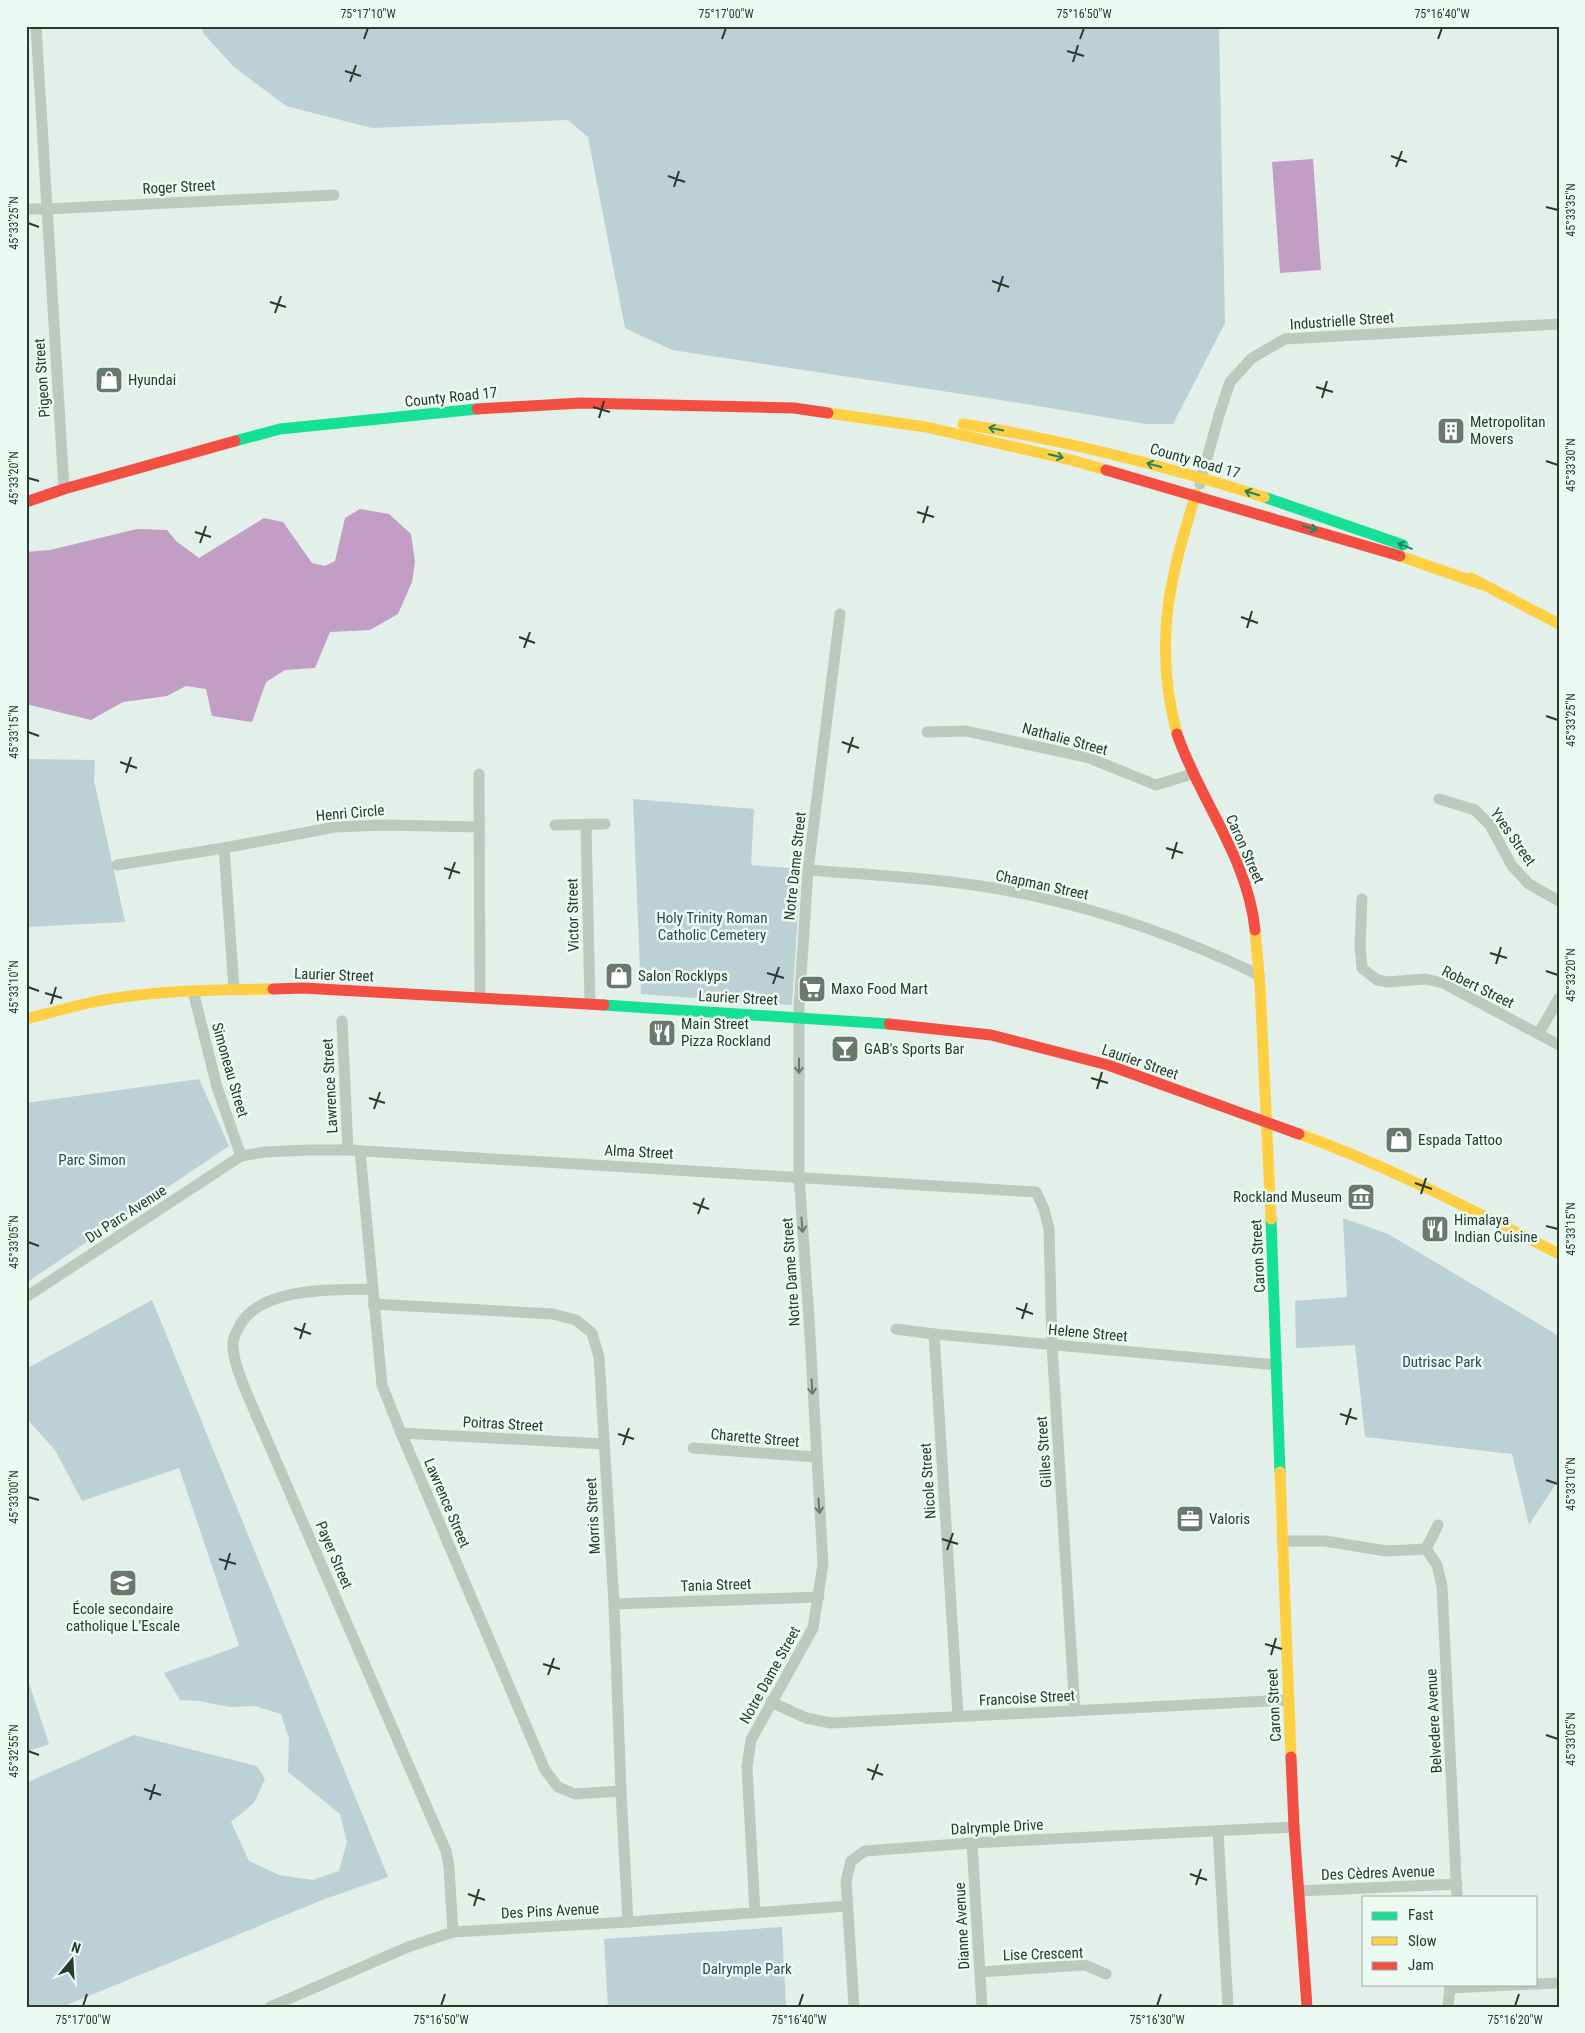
<svg xmlns="http://www.w3.org/2000/svg" width="1585" height="2033" viewBox="0 0 1585 2033" font-family="'Roboto Condensed',sans-serif">
	<style>
		.green { fill: #bcd1d5 }
		.water { fill: #c29dc4 }
		.lines { fill: none; stroke-linecap: round; stroke-linejoin: round }
		.street { stroke: #bbc9c1; stroke-width: 11 }
		.fast { stroke: #16e098; stroke-width: 11 }
		.slow { stroke: #ffcf43; stroke-width: 11 }
		.jam { stroke: #f24e42; stroke-width: 11 }
		.oneway { stroke: #20855e }
		.oneway2 { stroke: #6b7a70 }
		.ticks { fill: none; stroke: #293a2e; stroke-width: 2 }
		.labels { text-anchor: middle; stroke-width: 5; stroke-linejoin: round; paint-order: stroke }
		.street-label { font-size: 15px; fill: #293a2e; stroke: #ebfbf3 }
		.poi-label { font-size: 15px; fill: #293a2e; stroke: #ebfbf3; text-anchor: start }
		.park-label { font-size: 15px; fill: #2a4b5b; stroke: #ebfbf3 }
		.neatline { fill: none; stroke: #293a2e; stroke-width: 2 }
		.ticks-label { font-size: 12px; text-anchor: middle; fill: #293a2e }
	</style>
	<rect width="100%" height="100%" fill="#e3efe9"/>
	<!-- green -->
	<g class="green">
		<path d="M 201,26 L 1219,26 L 1225,323 L 1173,424 L 1146,424 L 988,398 L 672,350 L 625,328 L 588,137 L 568,120 L 372,128 L 286,106 L 234,67 L 203,33 Z"/>
		<path d="M 26,759 L 95,760 L 94,780 L 125,922 L 26,927 Z"/>
		<path d="M 633,799 L 754,809 L 751,865 L 801,869 L 792,1005 L 641,994 Z"/>
		<path d="M 199,1079 L 229,1146 L 26,1283 L 26,1103 Z"/>
		<path d="M 1343,1218 L 1388,1234 L 1559,1336 L 1559,1479 L 1529,1525 L 1512,1454 L 1365,1437 L 1355,1345 L 1296,1348 L 1295,1301 L 1347,1297 Z"/>
		<path d="M 152,1300 L 388,1877 L 322,1900 L 62,2007 L 26,2007 L 26,1783 L 134,1735 L 257,1766 L 265,1779 L 254,1803 L 231,1822 L 249,1861 L 279,1875 L 313,1880 L 339,1871 L 347,1842 L 340,1814 L 288,1772 L 289,1739 L 281,1714 L 255,1706 L 230,1707 L 199,1701 L 180,1700 L 164,1673 L 239,1646 L 179,1468 L 82,1501 L 55,1450 L 26,1418 L 26,1369 Z"/>
		<path d="M 26,1674 L 49,1744 L 26,1752 Z"/>
		<path d="M 782,1927 L 786,2007 L 608,2007 L 604,1939 Z"/>
	</g>
	<!-- water -->
	<g class="water">
		<path d="M 1313,159 L 1321,270 L 1280,273 L 1272,162 Z"/>
		<path d="M 360,509 L 389,514 L 411,534 L 415,562 L 412,582 L 398,614 L 370,630 L 330,632 L 315,668 L 285,670 L 266,682 L 252,722 L 212,716 L 206,689 L 186,686 L 167,696 L 123,702 L 91,720 L 26,704 L 26,552 L 50,550 L 137,529 L 167,530 L 176,541 L 199,558 L 264,518 L 283,522 L 312,563 L 325,566 L 335,561 L 345,518 Z"/>
	</g>
	<g class="lines">
		<!-- street -->
		<g class="street">
			<path d="M 36,26 L 64,489"/>
			<path d="M 26,209 L 47,209 L 334,195"/>
			<path d="M 1200,484 L 1219,415 L 1230,382 L 1252,358 L 1285,339 L 1559,324"/>
			<path d="M 927,732 L 966,731 L 1089,758 L 1156,785 L 1192,774"/>
			<path d="M 479,774 L 480,998"/>
			<path d="M 1439,799 L 1475,810 L 1490,825 L 1512,866 L 1529,884 L 1559,901"/>
			<path d="M 555,825 L 605,824"/>
			<path d="M 586,825 L 590,1004"/>
			<path d="M 224,848 L 234,989"/>
			<path d="M 117,865 L 224,848 L 335,827 L 385,825 L 480,827"/>
			<path d="M 808,870 C 883,876 960,879 1034,896 C 1111,913 1187,940 1259,975"/>
			<path d="M 1362,899 L 1360,945 L 1362,968 L 1377,980 L 1388,982 L 1425,979 L 1443,983 L 1559,1045"/>
			<path d="M 193,991 L 217,1087 L 241,1156"/>
			<path d="M 342,1021 L 348,1150"/>
			<path d="M 1539,1033 L 1559,998"/>
			<path d="M 360,1151 L 382,1385 L 401,1433 L 545,1770 L 558,1787 L 575,1794 L 621,1791"/>
			<path d="M 372,1289 C 331,1290 255,1286 237,1331 C 235,1335 233,1339 233,1342 C 232,1359 241,1378 247,1394 L 446,1851 L 449,1867 L 453,1932"/>
			<path d="M 26,1297 L 241,1156 L 265,1152 L 308,1150 L 348,1150 L 1036,1192 L 1044,1209 L 1049,1229 L 1052,1345 L 1075,1711"/>
			<path d="M 373,1304 L 553,1314 L 576,1320 L 592,1333 L 599,1357 L 614,1604 L 621,1791 L 628,1922"/>
			<path d="M 896,1329 L 934,1334 L 1277,1365"/>
			<path d="M 934,1334 L 958,1716"/>
			<path d="M 401,1433 L 604,1444"/>
			<path d="M 693,1448 L 815,1457"/>
			<path d="M 1282,1541 L 1325,1541 L 1386,1551 L 1426,1549 L 1437,1565 L 1442,1586 L 1457,1897"/>
			<path d="M 1426,1549 L 1438,1525"/>
			<path d="M 614,1604 L 819,1597"/>
			<path d="M 771,1702 L 806,1718 L 831,1723 L 1288,1700"/>
			<path d="M 1218,1831 L 1228,2007"/>
			<path d="M 972,1843 L 982,2007"/>
			<path d="M 1300,1891 L 1457,1884"/>
			<path d="M 755,1913 L 747,1767 L 751,1740 L 813,1628 L 823,1564 L 809,1318 L 799,1176 L 799,1007 L 808,870 L 840,614"/>
			<path d="M 980,1972 L 1085,1965 L 1106,1974"/>
			<path d="M 1536,1984 L 1559,1983"/>
			<path d="M 1450,1988 L 1533,1984"/>
			<path d="M 270,2007 L 408,1947 L 453,1932 L 628,1922 L 846,1906"/>
			<path d="M 854,2007 L 846,1881 L 851,1861 L 865,1851 L 972,1843 L 1294,1827"/>
			<path d="M 1448,2007 L 1450,1984"/>
		</g>
		<!-- fast -->
		<g class="fast">
			<path d="M 235,441 L 280,429 L 477,409"/>
			<path d="M 1264,497 L 1403,545"/>
			<path d="M 604,1005 L 889,1024"/>
			<path d="M 1271,1219 L 1280,1472"/>
		</g>
		<!-- slow -->
		<g class="slow">
			<path d="M 828,413 L 926,427 L 1071,460 L 1106,470"/>
			<path d="M 963,424 C 1065,440 1165,466 1264,497"/>
			<path d="M 1400,556 L 1480,584"/>
			<path d="M 1471,578 L 1559,624"/>
			<path d="M 1177,734 C 1153,644 1169,580 1196,494"/>
			<path d="M 1255,930 L 1260,985 L 1271,1219"/>
			<path d="M 26,1019 C 48,1013 71,1007 93,1002 C 152,990 213,990 273,989"/>
			<path d="M 1299,1134 C 1388,1166 1474,1211 1559,1254"/>
			<path d="M 1280,1472 L 1291,1757"/>
		</g>
		<!-- jam -->
		<g class="jam">
			<path d="M 477,409 L 581,403 L 794,408 L 828,413"/>
			<path d="M 1106,470 L 1400,556"/>
			<path d="M 26,502 L 64,489 L 235,441"/>
			<path d="M 1177,734 C 1200,801 1248,858 1255,930"/>
			<path d="M 273,989 L 303,988 L 604,1005"/>
			<path d="M 889,1024 L 991,1035 L 1108,1065 L 1299,1134"/>
			<path d="M 1291,1757 L 1294,1827 L 1307,2007"/>
		</g>
	</g>
	<!-- one-way arrows -->
	<defs><path id="oneway-shaft" d="M-6 0H5M1.5-3L5.5 0L1.5 3" fill="none" stroke-width="1.6" stroke-linecap="round" stroke-linejoin="round" transform="scale(1.25)"/></defs>
	<g class="oneway">
		<use href="#oneway-shaft" transform="translate(996 429) rotate(-169)"/>
		<use href="#oneway-shaft" transform="translate(1056 456) rotate(13)"/>
		<use href="#oneway-shaft" transform="translate(1154 465) rotate(-165)"/>
		<use href="#oneway-shaft" transform="translate(1252 493) rotate(-163)"/>
		<use href="#oneway-shaft" transform="translate(1310 528) rotate(16)"/>
		<use href="#oneway-shaft" transform="translate(1405 546) rotate(-158)"/>
	</g>
	<g class="oneway2">
		<use href="#oneway-shaft" transform="translate(799 1066) rotate(90)"/>
		<use href="#oneway-shaft" transform="translate(802 1225) rotate(86)"/>
		<use href="#oneway-shaft" transform="translate(812 1387) rotate(87)"/>
		<use href="#oneway-shaft" transform="translate(819 1506) rotate(86)"/>
	</g>
	<!-- ticks -->
	<path class="ticks" d="M 364,39 L 368,28M 722,39 L 726,28M 1080,39 L 1084,28M 1438,39 L 1442,28M 1067,51 L 1084,56M 1073,62 L 1078,45M 345,71 L 361,76M 350,82 L 356,65M 1391,156 L 1407,162M 1396,167 L 1402,151M 668,176 L 685,182M 674,187 L 679,171M 1546,207 L 1558,210M 28,223 L 39,227M 992,281 L 1009,287M 998,292 L 1003,276M 270,302 L 286,307M 275,313 L 281,296M 1316,387 L 1333,392M 1322,398 L 1327,381M 593,407 L 610,412M 599,418 L 604,401M 1546,461 L 1558,465M 28,478 L 39,481M 917,512 L 934,517M 923,523 L 928,506M 195,532 L 211,537M 200,543 L 206,526M 1241,617 L 1258,623M 1247,628 L 1252,611M 519,637 L 535,643M 524,648 L 530,632M 1546,716 L 1558,720M 28,732 L 39,736M 842,742 L 859,748M 848,753 L 853,737M 120,762 L 137,768M 126,773 L 131,757M 1166,848 L 1183,853M 1172,859 L 1177,842M 444,868 L 460,873M 449,879 L 455,862M 1490,953 L 1507,958M 1496,964 L 1501,947M 1546,971 L 1558,975M 767,973 L 784,978M 773,984 L 779,967M 28,987 L 39,991M 45,993 L 62,998M 51,1004 L 56,987M 1091,1078 L 1108,1083M 1097,1089 L 1102,1072M 369,1098 L 385,1103M 374,1109 L 380,1092M 1415,1183 L 1432,1189M 1421,1194 L 1426,1178M 693,1203 L 709,1209M 698,1214 L 704,1198M 1546,1226 L 1558,1229M 28,1242 L 39,1246M 1016,1308 L 1033,1314M 1022,1319 L 1027,1303M 294,1328 L 311,1334M 300,1339 L 305,1323M 1340,1414 L 1357,1419M 1346,1425 L 1351,1408M 618,1434 L 634,1439M 623,1445 L 629,1428M 1546,1480 L 1558,1484M 28,1497 L 39,1500M 942,1539 L 958,1544M 947,1550 L 953,1533M 219,1559 L 236,1564M 225,1570 L 230,1553M 1265,1644 L 1282,1649M 1271,1655 L 1276,1638M 543,1664 L 560,1669M 548,1675 L 554,1658M 1546,1735 L 1558,1739M 28,1751 L 39,1755M 867,1769 L 883,1775M 872,1780 L 878,1764M 144,1789 L 161,1795M 150,1800 L 155,1784M 1190,1874 L 1207,1880M 1196,1885 L 1201,1869M 468,1894 L 485,1900M 474,1906 L 479,1889M 83,2006 L 87,1994M 441,2006 L 445,1994M 799,2006 L 803,1994M 1157,2006 L 1161,1994M 1515,2006 L 1519,1994"/>
	<!-- icons -->
	<defs>
		<symbol id="shop-square" viewBox="-11 -11 22 22"><rect x="-9" y="-9" width="18" height="18" rx="4" fill="#6a796f" stroke="#ebfbf3"/><path d="M-5-2.5h2.3a2.7 3.5 0 0 1 5.4 0H5L5.5 6h-11ZM-1.5-2.5h3a1.5 2.3 0 0 0-3 0Z" fill="#fff"/></symbol>
		<symbol id="building-square" viewBox="-11 -11 22 22"><rect x="-9" y="-9" width="18" height="18" rx="4" fill="#6a796f" stroke="#ebfbf3"/><path d="M-4-6H4V6H1V3H-1V6H-4ZM-2.5-4.3h1.7v1.8h-1.7ZM.8-4.3h1.7v1.8H.8ZM-2.5-1h1.7V.8h-1.7ZM.8-1h1.7V.8H.8Z" fill="#fff"/></symbol>
		<symbol id="supermarket-square" viewBox="-11 -11 22 22"><rect x="-9" y="-9" width="18" height="18" rx="4" fill="#6a796f" stroke="#ebfbf3"/><path d="M-6-5.5h2.5l.6 2H6L4.5 2H-2.5L-4.4-4H-6ZM-1.5 3.2a1.3 1.3 0 1 0 .1 0ZM3 3.2a1.3 1.3 0 1 0 .1 0Z" fill="#fff"/></symbol>
		<symbol id="restaurant-square" viewBox="-11 -11 22 22"><rect x="-9" y="-9" width="18" height="18" rx="4" fill="#6a796f" stroke="#ebfbf3"/><path d="M-5-6h1v4h1v-4h1v4h1v-4h1v5L-1.5 .5V6h-2V.5L-5-1ZM5-6V6H3V1.5H1.5Q1.5-4 5-6Z" fill="#fff"/></symbol>
		<symbol id="bar-square" viewBox="-11 -11 22 22"><rect x="-9" y="-9" width="18" height="18" rx="4" fill="#6a796f" stroke="#ebfbf3"/><path d="M-6-5H6L.8 .8V4.5H3.5V6h-7V4.5H-.8V.8Z" fill="#fff"/></symbol>
		<symbol id="museum-square" viewBox="-11 -11 22 22"><rect x="-9" y="-9" width="18" height="18" rx="4" fill="#6a796f" stroke="#ebfbf3"/><path d="M0-6L6-3V-2H-6V-3ZM-5-1h2V3h-2ZM-1-1h2V3h-2ZM3-1h2V3H3ZM-6 4H6V6H-6Z" fill="#fff"/></symbol>
		<symbol id="office-square" viewBox="-11 -11 22 22"><rect x="-9" y="-9" width="18" height="18" rx="4" fill="#6a796f" stroke="#ebfbf3"/><path d="M-6-3h4V-5.5h4V-3h4V5H-6ZM-1-4.5V-3h2v-1.5ZM-6 0V1H6V0Z" fill="#fff"/></symbol>
		<symbol id="school-square" viewBox="-11 -11 22 22"><rect x="-9" y="-9" width="18" height="18" rx="4" fill="#6a796f" stroke="#ebfbf3"/><path d="M0-5L7-2L0 1L-7-2ZM-4 1L0 2.5L4 1V4Q0 6-4 4Z" fill="#fff"/></symbol>
	</defs>
	<g fill-rule="evenodd">
		<use href="#shop-square" x="93" y="364" width="32" height="32"/>
		<use href="#building-square" x="1435" y="415" width="32" height="32"/>
		<use href="#shop-square" x="603" y="960" width="32" height="32"/>
		<use href="#supermarket-square" x="796" y="973" width="32" height="32"/>
		<use href="#restaurant-square" x="646" y="1017" width="32" height="32"/>
		<use href="#bar-square" x="829" y="1033" width="32" height="32"/>
		<use href="#shop-square" x="1383" y="1124" width="32" height="32"/>
		<use href="#museum-square" x="1345" y="1181" width="32" height="32"/>
		<use href="#restaurant-square" x="1419" y="1213" width="32" height="32"/>
		<use href="#office-square" x="1174" y="1503" width="32" height="32"/>
		<use href="#school-square" x="107" y="1567" width="32" height="32"/>
	</g>
	<g class="labels">
		<!-- street labels -->
		<g class="street-label">
			<text transform="translate(179 187) rotate(-3)" y="5">Roger Street</text>
			<text transform="translate(1342 321) rotate(-4)" y="5">Industrielle Street</text>
			<text transform="translate(42 378) rotate(-94)" y="5">Pigeon Street</text>
			<text transform="translate(451 397) rotate(-6)" y="5">County Road 17</text>
			<text transform="translate(1195 461) rotate(16)" y="5">County Road 17</text>
			<text transform="translate(1065 739) rotate(15)" y="5">Nathalie Street</text>
			<text transform="translate(350 813) rotate(-5)" y="5">Henri Circle</text>
			<text transform="translate(1513 837) rotate(55)" y="5">Yves Street</text>
			<text transform="translate(1245 849) rotate(66)" y="5">Caron Street</text>
			<text transform="translate(795 866) rotate(-84)" y="5">Notre Dame Street</text>
			<text transform="translate(1042 885) rotate(12)" y="5">Chapman Street</text>
			<text transform="translate(573 915) rotate(-91)" y="5">Victor Street</text>
			<text transform="translate(334 975) rotate(2)" y="5">Laurier Street</text>
			<text transform="translate(1478 987) rotate(26)" y="5">Robert Street</text>
			<text transform="translate(738 998) rotate(3)" y="5">Laurier Street</text>
			<text transform="translate(1140 1062) rotate(19)" y="5">Laurier Street</text>
			<text transform="translate(230 1070) rotate(74)" y="5">Simoneau Street</text>
			<text transform="translate(330 1086) rotate(-93)" y="5">Lawrence Street</text>
			<text transform="translate(639 1152) rotate(3)" y="5">Alma Street</text>
			<text transform="translate(126 1214) rotate(-33)" y="5">Du Parc Avenue</text>
			<text transform="translate(1258 1256) rotate(-93)" y="5">Caron Street</text>
			<text transform="translate(791 1272) rotate(-94)" y="5">Notre Dame Street</text>
			<text transform="translate(1088 1333) rotate(5)" y="5">Helene Street</text>
			<text transform="translate(503 1424) rotate(3)" y="5">Poitras Street</text>
			<text transform="translate(755 1438) rotate(5)" y="5">Charette Street</text>
			<text transform="translate(1044 1452) rotate(-94)" y="5">Gilles Street</text>
			<text transform="translate(928 1481) rotate(-94)" y="5">Nicole Street</text>
			<text transform="translate(447 1503) rotate(67)" y="5">Lawrence Street</text>
			<text transform="translate(593 1516) rotate(-93)" y="5">Morris Street</text>
			<text transform="translate(334 1555) rotate(67)" y="5">Payer Street</text>
			<text transform="translate(716 1585) rotate(-2)" y="5">Tania Street</text>
			<text transform="translate(770 1675) rotate(-61)" y="5">Notre Dame Street</text>
			<text transform="translate(1027 1698) rotate(-3)" y="5">Francoise Street</text>
			<text transform="translate(1274 1705) rotate(-93)" y="5">Caron Street</text>
			<text transform="translate(1434 1721) rotate(-93)" y="5">Belvedere Avenue</text>
			<text transform="translate(997 1827) rotate(-3)" y="5">Dalrymple Drive</text>
			<text transform="translate(1378 1873) rotate(-2)" y="5">Des Cèdres Avenue</text>
			<text transform="translate(550 1911) rotate(-3)" y="5">Des Pins Avenue</text>
			<text transform="translate(962 1926) rotate(-93)" y="5">Dianne Avenue</text>
			<text transform="translate(1043 1954) rotate(-2)" y="5">Lise Crescent</text>
		</g>
		<!-- poi labels -->
		<g class="poi-label">
			<text x="128" y="385">Hyundai</text>
			<text x="1470" y="427">Metropolitan<tspan x="1470" dy="17">Movers</tspan></text>
			<text x="638" y="981">Salon Rocklyps</text>
			<text x="831" y="994">Maxo Food Mart</text>
			<text x="681" y="1029">Main Street<tspan x="681" dy="17">Pizza Rockland</tspan></text>
			<text x="864" y="1054">GAB's Sports Bar</text>
			<text x="1418" y="1145">Espada Tattoo</text>
			<text x="1342" y="1202" text-anchor="end">Rockland Museum</text>
			<text x="1454" y="1225">Himalaya<tspan x="1454" dy="17">Indian Cuisine</tspan></text>
			<text x="1209" y="1524">Valoris</text>
			<text x="123" y="1614" text-anchor="middle">École secondaire<tspan x="123" dy="17">catholique L'Escale</tspan></text>
		</g>
		<!-- park labels -->
		<g class="park-label">
			<text x="712" y="923">Holy Trinity Roman<tspan x="712" dy="17">Catholic Cemetery</tspan></text>
			<text x="92" y="1165">Parc Simon</text>
			<text x="1442" y="1367">Dutrisac Park</text>
			<text x="747" y="1974">Dalrymple Park</text>
		</g>
	</g>
	<!-- border -->
	<rect width="1585" height="2033" fill="none" stroke="#ebfbf3" stroke-width="55"/>
	<!-- legend -->
	<rect x="1362" y="1896" width="175" height="90" fill="#ebfbf3" stroke="#9daea4"/>
	<rect x="1372" y="1912" width="25" height="8" fill="#16e098" stroke="#9daea4"/>
	<text x="1408" y="1920" font-size="15" fill="#293a2e">Fast</text>
	<rect x="1372" y="1937" width="25" height="8" fill="#ffcf43" stroke="#9daea4"/>
	<text x="1408" y="1946" font-size="15" fill="#293a2e">Slow</text>
	<rect x="1372" y="1962" width="25" height="8" fill="#f24e42" stroke="#9daea4"/>
	<text x="1408" y="1970" font-size="15" fill="#293a2e">Jam</text>
	<!-- north arrow -->
	<g transform="translate(72 1960) rotate(18)" stroke="#ebfbf3" stroke-width="4" paint-order="stroke">
	<path d="M0-4L9 19L0 12L-9 19Z" fill="#293a2e"/>
	<text y="-8" font-size="14" font-weight="bold" text-anchor="middle" fill="#293a2e">N</text>
	</g>
	<rect x="28" y="28" width="1530" height="1978" class="neatline"/>
	<g class="ticks-label">
		<text x="368" y="18">75°17'10"W</text>
		<text x="726" y="18">75°17'00"W</text>
		<text x="1084" y="18">75°16'50"W</text>
		<text x="1442" y="18">75°16'40"W</text>
		<text transform="translate(1571 210) rotate(-90)" y="4">45°33'35"N</text>
		<text transform="translate(14 223) rotate(-90)" y="4">45°33'25"N</text>
		<text transform="translate(1571 465) rotate(-90)" y="4">45°33'30"N</text>
		<text transform="translate(14 478) rotate(-90)" y="4">45°33'20"N</text>
		<text transform="translate(1571 720) rotate(-90)" y="4">45°33'25"N</text>
		<text transform="translate(14 732) rotate(-90)" y="4">45°33'15"N</text>
		<text transform="translate(1571 975) rotate(-90)" y="4">45°33'20"N</text>
		<text transform="translate(14 987) rotate(-90)" y="4">45°33'10"N</text>
		<text transform="translate(1571 1229) rotate(-90)" y="4">45°33'15"N</text>
		<text transform="translate(14 1242) rotate(-90)" y="4">45°33'05"N</text>
		<text transform="translate(1571 1484) rotate(-90)" y="4">45°33'10"N</text>
		<text transform="translate(14 1497) rotate(-90)" y="4">45°33'00"N</text>
		<text transform="translate(1571 1739) rotate(-90)" y="4">45°33'05"N</text>
		<text transform="translate(14 1751) rotate(-90)" y="4">45°32'55"N</text>
		<text x="83" y="2024">75°17'00"W</text>
		<text x="441" y="2024">75°16'50"W</text>
		<text x="799" y="2024">75°16'40"W</text>
		<text x="1157" y="2024">75°16'30"W</text>
		<text x="1515" y="2024">75°16'20"W</text>
	</g>
</svg>
